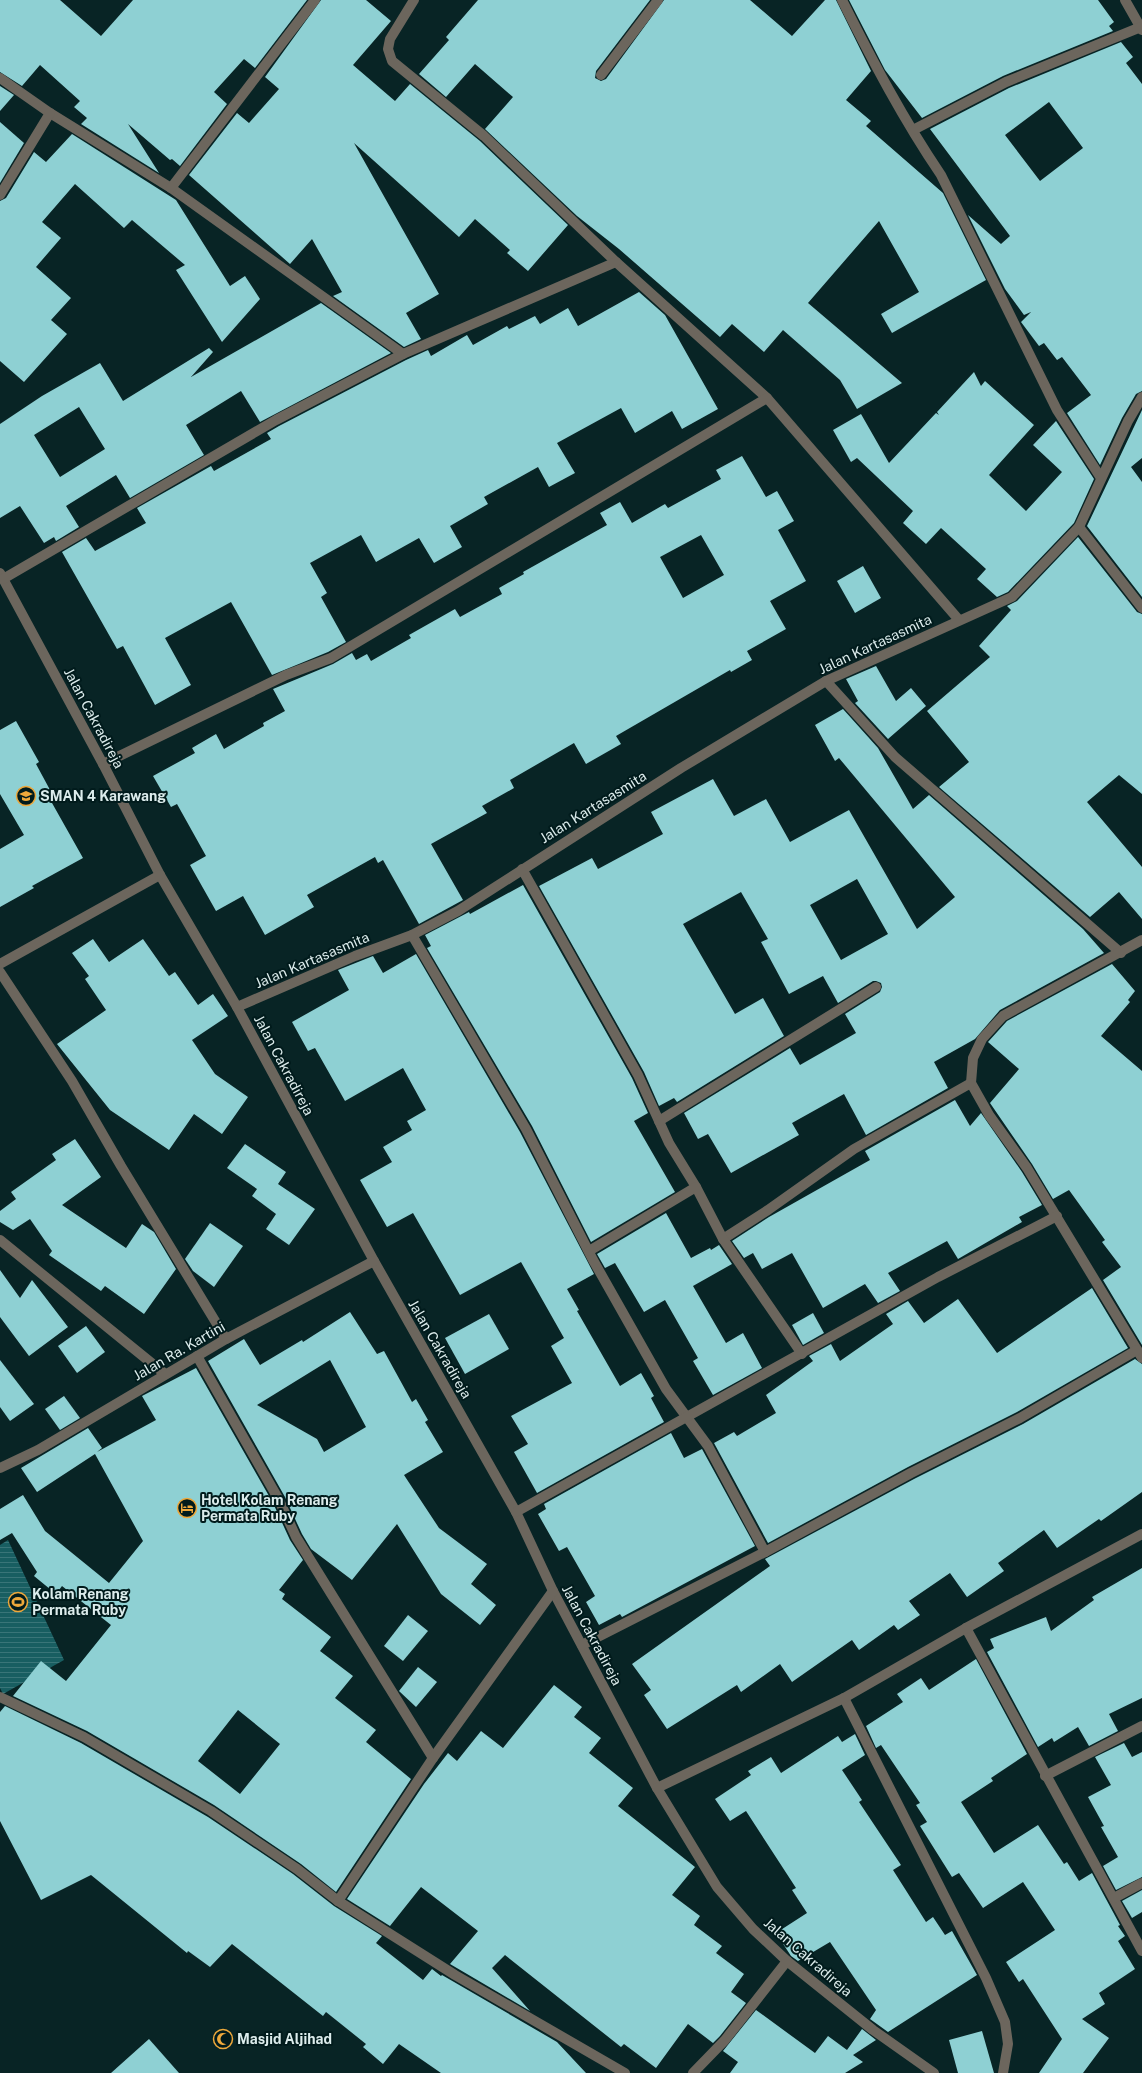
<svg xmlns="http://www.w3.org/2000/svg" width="1142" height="2073" viewBox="0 0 1142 2073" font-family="'Public Sans',sans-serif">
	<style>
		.water { fill: url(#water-rules) }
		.building { fill: #8ed0d3; fill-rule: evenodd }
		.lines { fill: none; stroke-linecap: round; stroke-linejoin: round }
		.minor { stroke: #6c665d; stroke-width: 10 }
		.labels { text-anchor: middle; stroke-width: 4; stroke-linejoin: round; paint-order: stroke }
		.street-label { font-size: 14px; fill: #dcecec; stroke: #011b1c }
		.poi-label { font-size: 14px; font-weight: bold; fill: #dcecec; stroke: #011b1c; text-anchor: start }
	</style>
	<defs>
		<pattern id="water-rules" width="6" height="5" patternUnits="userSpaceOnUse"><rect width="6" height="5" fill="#185e61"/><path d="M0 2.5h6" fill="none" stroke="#397578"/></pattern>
	</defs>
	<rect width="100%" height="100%" fill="#082425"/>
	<!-- water -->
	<path class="water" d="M 8,1540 L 64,1660 L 3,1694 L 0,1688 L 0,1545 Z"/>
	<!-- building -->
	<g class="building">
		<path d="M 0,0 L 60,0 L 101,36 L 133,0 L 307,0 L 255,68 L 244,59 L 214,92 L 227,104 L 180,166 L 172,159 L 170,160 L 128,124 L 159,173 L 81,124 L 87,118 L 74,107 L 80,101 L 40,65 L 22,86 L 0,72 Z"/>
		<path d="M 321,0 L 366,0 L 391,21 L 353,65 L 395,101 L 410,84 L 480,141 L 568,225 L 528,271 L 507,253 L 510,250 L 475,219 L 459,237 L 354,143 L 439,294 L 406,313 L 421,339 L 404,347 L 333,296 L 342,292 L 312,239 L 290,264 L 189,175 L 237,113 L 249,123 L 279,89 L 265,77 Z"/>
		<path d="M 478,0 L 650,0 L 596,71 L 595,78 L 601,81 L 606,79 L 664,0 L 750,0 L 792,36 L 825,0 L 836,0 L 871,71 L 846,100 L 871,121 L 866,126 L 943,193 L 986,280 L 892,333 L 881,314 L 919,292 L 879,221 L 808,303 L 902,383 L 857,409 L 840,380 L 783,330 L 764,352 L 732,324 L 720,337 L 619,249 L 577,216 L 485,129 L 513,97 L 475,64 L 446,97 L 419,74 L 449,40 L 446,37 Z"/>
		<path d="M 849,0 L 1098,0 L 1114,22 L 1109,26 L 1113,31 L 1003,76 L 922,118 L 885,70 Z"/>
		<path d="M 1121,42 L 1133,57 L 1126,63 L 1142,84 L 1142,391 L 1136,394 L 1122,418 L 1100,465 L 1067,413 L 1091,395 L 1062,357 L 1057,360 L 1044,343 L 1039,346 L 1021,322 L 1031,312 L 1024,315 L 1005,289 L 968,215 L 1001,244 L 1010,236 L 930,129 L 1009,88 ZM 1049,102 L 1083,148 L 1040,181 L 1005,135 Z"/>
		<path d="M 0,86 L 14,95 L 0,111 Z"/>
		<path d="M 0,122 L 24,143 L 0,183 Z"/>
		<path d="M 72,134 L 176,200 L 230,286 L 245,276 L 260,299 L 222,342 L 176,270 L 185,265 L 132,220 L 124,228 L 75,184 L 42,222 L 61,238 L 36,267 L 71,298 L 51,320 L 67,334 L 24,382 L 0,361 L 0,201 L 6,198 L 34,152 L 46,162 Z"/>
		<path d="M 639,292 L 665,315 L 718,409 L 682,429 L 672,411 L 635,433 L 621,408 L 557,443 L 575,473 L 549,487 L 538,467 L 484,497 L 488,504 L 450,526 L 462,547 L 434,563 L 419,538 L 376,562 L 361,535 L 310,563 L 327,593 L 321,597 L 346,642 L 328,652 L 272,675 L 231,602 L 165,638 L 191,685 L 155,705 L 123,646 L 117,649 L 62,552 L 86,538 L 95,551 L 146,523 L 137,508 L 211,466 L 214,471 L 271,439 L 267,433 L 279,426 L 406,360 L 428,350 L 431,356 L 467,335 L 473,345 L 507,326 L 509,329 L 535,316 L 540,324 L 568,308 L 578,326 Z"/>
		<path d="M 321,303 L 391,353 L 260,422 L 241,391 L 186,425 L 204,455 L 130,498 L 116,475 L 66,506 L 79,527 L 56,541 L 54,537 L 44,543 L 20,506 L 0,518 L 0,424 L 42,396 L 100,363 L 123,401 L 209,348 L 213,352 L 191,377 ZM 79,407 L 105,449 L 60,477 L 34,435 Z"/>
		<path d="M 974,372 L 981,386 L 985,381 L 1034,425 L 989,475 L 1026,511 L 1062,472 L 1033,445 L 1056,421 L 1094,479 L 1074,523 L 1008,592 L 997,597 L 977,579 L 986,569 L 941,528 L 926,544 L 903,523 L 913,511 L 857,458 L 851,462 L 833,430 L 861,414 L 889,463 L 936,413 L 939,415 L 937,412 Z"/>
		<path d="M 1142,410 L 1142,458 L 1131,467 L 1142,482 L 1142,597 L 1087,526 Z"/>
		<path d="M 742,456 L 766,497 L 777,491 L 794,521 L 778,530 L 806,581 L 770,601 L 786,629 L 747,651 L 752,660 L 731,672 L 730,670 L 616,736 L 621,744 L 586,764 L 574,743 L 510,780 L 514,788 L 482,806 L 487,813 L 431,844 L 463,900 L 419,924 L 383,860 L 378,863 L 375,857 L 307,895 L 314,907 L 265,935 L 243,896 L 216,911 L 190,865 L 206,856 L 177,804 L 171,807 L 153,776 L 195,753 L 192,748 L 216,734 L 224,749 L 264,726 L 263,723 L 285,711 L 273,689 L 333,664 L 352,653 L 356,660 L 367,654 L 371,661 L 411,638 L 409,635 L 455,609 L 460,617 L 502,594 L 499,588 L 524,574 L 523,572 L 607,525 L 600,513 L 620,502 L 632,523 L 665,504 L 668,508 L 721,479 L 716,470 ZM 701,535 L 724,575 L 683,598 L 660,557 Z"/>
		<path d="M 1078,537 L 1137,612 L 1142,614 L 1142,794 L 1119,775 L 1087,802 L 1142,867 L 1142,919 L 1119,892 L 1090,917 L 939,787 L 969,762 L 927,711 L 990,657 L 979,646 L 1011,610 L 1007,606 L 1017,601 Z"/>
		<path d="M 863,566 L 881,598 L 855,613 L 837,581 Z"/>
		<path d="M 876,666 L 896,701 L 911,688 L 926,706 L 888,739 L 855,703 L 858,701 L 846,679 Z"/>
		<path d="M 843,709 L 878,748 L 913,809 L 929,795 L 1083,929 L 1104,953 L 1000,1010 L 975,1039 L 934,1062 L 948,1088 L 866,1135 L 844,1094 L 792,1123 L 799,1135 L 731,1173 L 708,1134 L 698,1139 L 684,1113 L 790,1048 L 800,1065 L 856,1033 L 845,1014 L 880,992 L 882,987 L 881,983 L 876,981 L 873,981 L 838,1003 L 823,976 L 789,994 L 761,942 L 768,939 L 741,892 L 683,924 L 735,1014 L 763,998 L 784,1036 L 677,1102 L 674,1098 L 659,1106 L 644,1072 L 539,886 L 592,858 L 598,869 L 663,834 L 651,812 L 713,779 L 734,816 L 766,799 L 790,842 L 849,810 L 917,929 L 955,897 L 839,758 L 835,761 L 815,725 ZM 857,879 L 888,934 L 841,960 L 810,905 Z"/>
		<path d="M 16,721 L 39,762 L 36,764 L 56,801 L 52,803 L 83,858 L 32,886 L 34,888 L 0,907 L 0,849 L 24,835 L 0,794 L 0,730 Z"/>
		<path d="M 523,885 L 632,1078 L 648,1113 L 634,1121 L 675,1192 L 591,1242 L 532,1126 L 427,948 L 431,946 L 425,935 L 469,912 L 470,914 Z"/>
		<path d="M 93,939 L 109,962 L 143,939 L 169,976 L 175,972 L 198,1005 L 213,994 L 228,1016 L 192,1040 L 215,1074 L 248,1097 L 222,1134 L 194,1114 L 169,1150 L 110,1110 L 57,1044 L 106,1010 L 85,979 L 89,976 L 72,953 Z"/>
		<path d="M 416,954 L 520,1132 L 594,1274 L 567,1289 L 579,1310 L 577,1311 L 620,1386 L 641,1373 L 654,1396 L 651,1398 L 664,1422 L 537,1493 L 514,1452 L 528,1444 L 511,1416 L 572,1383 L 551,1346 L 564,1338 L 521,1262 L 460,1295 L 413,1213 L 387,1227 L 360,1180 L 392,1162 L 383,1147 L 412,1130 L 407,1121 L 426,1110 L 403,1068 L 345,1101 L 315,1048 L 308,1051 L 292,1022 L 349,990 L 338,970 L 373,956 L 383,973 Z"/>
		<path d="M 1112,964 L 1135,991 L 1128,1000 L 1130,1002 L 1101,1036 L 1142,1071 L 1142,1345 L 1103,1280 L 1121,1267 L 1102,1242 L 1105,1240 L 1069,1190 L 1053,1199 L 1032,1164 L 990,1103 L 1019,1069 L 988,1042 L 1007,1021 Z"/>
		<path d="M 955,1100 L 970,1126 L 981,1113 L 1022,1172 L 1042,1205 L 1019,1217 L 1022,1222 L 958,1259 L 947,1241 L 888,1273 L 900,1291 L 878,1303 L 865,1284 L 823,1308 L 792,1253 L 762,1269 L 753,1253 L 744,1258 L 732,1241 L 769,1217 L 870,1160 L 865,1151 Z"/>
		<path d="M 75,1139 L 101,1177 L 62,1205 L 126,1248 L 142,1224 L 154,1232 L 176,1269 L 144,1314 L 105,1286 L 101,1291 L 49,1255 L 52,1251 L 30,1219 L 13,1230 L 0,1222 L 0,1211 L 16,1199 L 11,1192 L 56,1160 L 52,1154 Z"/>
		<path d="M 245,1144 L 286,1172 L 278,1184 L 315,1209 L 289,1245 L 266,1229 L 276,1214 L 252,1196 L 257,1189 L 227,1168 Z"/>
		<path d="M 666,1213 L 691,1258 L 710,1248 L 711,1250 L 719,1245 L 732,1264 L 693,1286 L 726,1343 L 743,1333 L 762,1368 L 713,1395 L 693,1361 L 698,1358 L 665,1300 L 644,1312 L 615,1263 L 605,1268 L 597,1254 Z"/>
		<path d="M 210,1223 L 243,1246 L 214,1287 L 193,1271 L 185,1259 Z"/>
		<path d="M 0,1270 L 20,1298 L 32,1280 L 68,1327 L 29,1356 L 0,1317 Z"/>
		<path d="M 1092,1288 L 1128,1348 L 1017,1412 L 908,1467 L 768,1543 L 714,1443 L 734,1432 L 737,1436 L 776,1413 L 766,1395 L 813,1361 L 809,1356 L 831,1344 L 840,1361 L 893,1324 L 886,1314 L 908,1301 L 924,1323 L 958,1299 L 997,1353 Z"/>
		<path d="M 350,1312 L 377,1354 L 384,1351 L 412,1402 L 416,1399 L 428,1420 L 425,1422 L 443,1452 L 404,1475 L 439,1528 L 487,1564 L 471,1584 L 496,1605 L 480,1625 L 441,1594 L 397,1524 L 352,1580 L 311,1549 L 302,1534 L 285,1497 L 208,1361 L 244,1339 L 260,1365 L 302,1340 L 303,1342 ZM 330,1360 L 366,1427 L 324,1452 L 317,1439 L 257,1405 Z"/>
		<path d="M 813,1313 L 824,1333 L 803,1345 L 792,1325 Z"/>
		<path d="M 489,1314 L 509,1349 L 465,1374 L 445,1338 Z"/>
		<path d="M 86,1326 L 105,1352 L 77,1373 L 58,1346 Z"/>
		<path d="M 1135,1359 L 1142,1364 L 1142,1492 L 1101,1521 L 1099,1519 L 1057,1548 L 1044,1530 L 998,1563 L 1004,1571 L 967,1597 L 950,1573 L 909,1601 L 920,1615 L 898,1630 L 894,1625 L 859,1650 L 852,1640 L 792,1682 L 780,1664 L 741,1692 L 737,1685 L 667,1729 L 644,1695 L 651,1690 L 632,1664 L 770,1566 L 765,1559 L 914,1479 L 1023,1424 Z"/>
		<path d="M 0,1360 L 34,1404 L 10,1421 L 0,1407 Z"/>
		<path d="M 196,1368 L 273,1503 L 290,1540 L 303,1560 L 279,1590 L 285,1594 L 282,1599 L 331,1637 L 320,1651 L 353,1676 L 335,1698 L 376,1730 L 366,1742 L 411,1779 L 336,1892 L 301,1864 L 214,1805 L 87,1731 L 13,1696 L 41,1661 L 66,1681 L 111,1625 L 62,1586 L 56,1594 L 34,1576 L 37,1572 L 12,1533 L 0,1540 L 0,1509 L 23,1495 L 45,1531 L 109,1583 L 143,1541 L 95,1454 L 37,1492 L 21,1468 L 88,1428 L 102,1448 L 97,1452 L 156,1420 L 142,1396 ZM 238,1710 L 280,1744 L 240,1794 L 198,1761 Z"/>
		<path d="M 64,1396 L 80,1418 L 60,1430 L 45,1409 Z"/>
		<path d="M 671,1433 L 684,1458 L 702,1449 L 755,1546 L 622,1617 L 620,1614 L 599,1625 L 586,1602 L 595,1596 L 567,1547 L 559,1551 L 538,1514 L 546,1509 L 544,1504 Z"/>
		<path d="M 1142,1568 L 1142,1698 L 1109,1714 L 1118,1731 L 1089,1746 L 1078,1727 L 1054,1742 L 1052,1738 L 1038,1747 L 987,1652 L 994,1648 L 990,1639 L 1046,1617 L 1051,1631 L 1094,1600 L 1092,1597 Z"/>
		<path d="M 408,1615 L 428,1631 L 403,1661 L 384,1646 Z"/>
		<path d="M 976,1659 L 1027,1754 L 991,1778 L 993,1781 L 961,1802 L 994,1853 L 1038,1825 L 1064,1864 L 1067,1862 L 1079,1881 L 1092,1873 L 1120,1925 L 1118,1926 L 1125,1936 L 1118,1941 L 1135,1969 L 1099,1993 L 1105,2004 L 1082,2019 L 1109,2038 L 1083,2073 L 1039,2073 L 1062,2039 L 1023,1979 L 1019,1982 L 1006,1962 L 1055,1930 L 1023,1882 L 983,1908 L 959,1873 L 952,1877 L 920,1826 L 927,1822 L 916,1805 L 920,1803 L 881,1745 L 876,1748 L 866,1726 L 903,1702 L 897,1694 L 921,1678 L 929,1690 Z"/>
		<path d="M 418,1667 L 437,1682 L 416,1707 L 399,1691 Z"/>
		<path d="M 554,1685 L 582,1707 L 574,1717 L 601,1738 L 589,1753 L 633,1788 L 618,1806 L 695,1867 L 672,1895 L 700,1916 L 694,1925 L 722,1946 L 716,1953 L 744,1974 L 731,1992 L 746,2003 L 720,2036 L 713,2043 L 688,2024 L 656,2068 L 624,2044 L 621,2047 L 505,1955 L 492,1968 L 530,2011 L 450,1964 L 478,1931 L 421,1887 L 390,1926 L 347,1899 L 424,1784 L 448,1753 L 457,1761 L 481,1731 L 503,1748 Z"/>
		<path d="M 5,1706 L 81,1743 L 208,1817 L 293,1874 L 334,1906 L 382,1936 L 376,1943 L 423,1980 L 432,1969 L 441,1976 L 442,1975 L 557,2042 L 586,2073 L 441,2073 L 399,2044 L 383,2064 L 363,2047 L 366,2044 L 326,2012 L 323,2016 L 232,1944 L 210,1967 L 188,1951 L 187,1953 L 91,1875 L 41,1900 L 0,1821 L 0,1712 Z"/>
		<path d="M 855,1734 L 865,1755 L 842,1770 L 862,1800 L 859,1802 L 901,1865 L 893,1870 L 926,1922 L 933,1917 L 945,1935 L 952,1931 L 977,1975 L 888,2032 L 870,2019 L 876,2010 L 830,1942 L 798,1961 L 791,1956 L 776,1933 L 807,1913 L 792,1890 L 796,1888 L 746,1811 L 730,1821 L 715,1799 L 751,1775 L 748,1771 L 771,1757 L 781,1773 L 838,1736 L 842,1742 Z"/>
		<path d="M 1124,1743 L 1132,1757 L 1142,1752 L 1142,1877 L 1116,1890 L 1103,1866 L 1118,1857 L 1101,1827 L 1104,1826 L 1088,1797 L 1111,1785 L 1095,1757 Z"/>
		<path d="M 1142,1890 L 1142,1912 L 1132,1918 L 1122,1901 Z"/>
		<path d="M 756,2010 L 815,2053 L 828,2036 L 847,2050 L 862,2029 L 876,2040 L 853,2055 L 863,2062 L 845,2073 L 730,2073 L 738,2062 L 723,2051 Z"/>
		<path d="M 982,2031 L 994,2073 L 958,2073 L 949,2040 Z"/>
		<path d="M 149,2039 L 179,2073 L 111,2073 Z"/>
	</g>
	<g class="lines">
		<!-- minor -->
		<g class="minor">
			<path d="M 414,0 L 390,39 L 388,49 L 392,61 L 484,136 L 616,262 L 767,398 L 959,620"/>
			<path d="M 842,0 C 872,60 903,119 941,175 L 1057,410 L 1101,478"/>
			<path d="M 1125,0 L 1142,30"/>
			<path d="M 601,75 L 658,0"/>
			<path d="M 0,78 L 50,113 L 171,188 L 403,354"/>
			<path d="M 913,130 L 1006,82 L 1141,27"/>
			<path d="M 171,188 L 315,0"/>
			<path d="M 0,195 L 50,113"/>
			<path d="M 1079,527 L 1142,608"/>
			<path d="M 0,573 L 103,764 L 160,875 L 237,1007 L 374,1261 L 516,1512 L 553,1591 L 657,1788 L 717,1887 L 753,1929 L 787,1961 L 873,2030 L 934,2073"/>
			<path d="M 3,579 L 276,420 L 403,354 L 616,262"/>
			<path d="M 826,681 L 895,757 L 1121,953"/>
			<path d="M 103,764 L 286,675 L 331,658 L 767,398"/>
			<path d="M 522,869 L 638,1075 L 669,1143 L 696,1187"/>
			<path d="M 412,935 L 526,1129 L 593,1260 L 666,1389 L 708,1446 L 765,1552"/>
			<path d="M 1142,940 L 1003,1016 L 982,1039 L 973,1058 L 971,1083 L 989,1115 L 1027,1168 L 1142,1358"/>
			<path d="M 0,964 L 160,875"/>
			<path d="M 0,972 L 72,1081 L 121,1166 L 226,1339"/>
			<path d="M 237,1007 L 355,956 L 412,935 L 458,911 L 681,768 L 826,681 L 1012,597 L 1079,527 L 1128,421 L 1142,397"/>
			<path d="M 659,1121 L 876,987"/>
			<path d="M 723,1239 L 768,1210 L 854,1149 L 971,1083"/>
			<path d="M 0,1240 L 165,1374"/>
			<path d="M 589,1251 L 696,1187 L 723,1239 L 802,1354"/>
			<path d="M 197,1356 L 279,1500 L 296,1537 L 433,1758"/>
			<path d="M 0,1468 L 38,1450 L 226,1339 L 374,1261"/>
			<path d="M 516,1512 L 938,1277 L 1057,1216"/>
			<path d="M 966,1628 L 1142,1951"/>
			<path d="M 582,1645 L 765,1552 L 911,1473 L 1020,1418 L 1137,1350"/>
			<path d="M 0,1697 L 84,1737 L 211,1811 L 297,1869 L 338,1901 L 455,1975 L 625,2073"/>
			<path d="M 844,1698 L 986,1978 L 1005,2022 L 1008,2044 L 1003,2073"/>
			<path d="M 1045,1776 L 1142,1726"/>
			<path d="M 657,1788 L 844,1698 L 966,1628 L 1142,1534"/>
			<path d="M 1114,1898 L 1142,1883"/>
			<path d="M 338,1901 L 433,1758 L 553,1591"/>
			<path d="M 693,2073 L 725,2040 L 787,1961"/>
		</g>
	</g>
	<!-- icons -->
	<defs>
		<symbol id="school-ring" viewBox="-11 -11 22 22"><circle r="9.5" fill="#011b1c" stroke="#eda83b" stroke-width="1.5"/><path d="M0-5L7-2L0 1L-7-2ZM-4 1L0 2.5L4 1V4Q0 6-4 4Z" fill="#eda83b"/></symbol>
		<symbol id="hotel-ring" viewBox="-11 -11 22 22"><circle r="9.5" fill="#011b1c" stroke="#eda83b" stroke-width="1.5"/><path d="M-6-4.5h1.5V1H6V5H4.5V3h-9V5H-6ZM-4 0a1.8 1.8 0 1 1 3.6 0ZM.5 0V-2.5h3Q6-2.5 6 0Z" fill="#eda83b"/></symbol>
		<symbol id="stadium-ring" viewBox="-11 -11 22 22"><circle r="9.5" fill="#011b1c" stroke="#eda83b" stroke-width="1.5"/><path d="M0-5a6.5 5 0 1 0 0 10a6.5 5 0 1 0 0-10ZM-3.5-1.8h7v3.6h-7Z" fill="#eda83b"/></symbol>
		<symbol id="mosque-ring" viewBox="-11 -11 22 22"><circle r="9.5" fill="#011b1c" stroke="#eda83b" stroke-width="1.5"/><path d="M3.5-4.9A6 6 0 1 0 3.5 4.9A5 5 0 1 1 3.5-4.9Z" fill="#eda83b"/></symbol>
	</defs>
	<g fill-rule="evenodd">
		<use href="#school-ring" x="15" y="785" width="22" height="22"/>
		<use href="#hotel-ring" x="176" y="1497" width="22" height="22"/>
		<use href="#stadium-ring" x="7" y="1591" width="22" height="22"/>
		<use href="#mosque-ring" x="212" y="2028" width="22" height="22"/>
	</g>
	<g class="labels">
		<!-- street labels -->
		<g class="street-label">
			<text transform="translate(875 644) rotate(-25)" y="5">Jalan Kartasasmita</text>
			<text transform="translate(94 718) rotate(62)" y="5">Jalan Cakradireja</text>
			<text transform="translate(593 807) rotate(-32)" y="5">Jalan Kartasasmita</text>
			<text transform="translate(312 960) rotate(-23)" y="5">Jalan Kartasasmita</text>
			<text transform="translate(284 1065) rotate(62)" y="5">Jalan Cakradireja</text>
			<text transform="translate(440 1349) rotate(60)" y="5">Jalan Cakradireja</text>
			<text transform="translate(179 1351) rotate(-30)" y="5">Jalan Ra. Kartini</text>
			<text transform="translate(592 1635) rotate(62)" y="5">Jalan Cakradireja</text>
			<text transform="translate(808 1957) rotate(41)" y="5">Jalan Cakradireja</text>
		</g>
		<!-- poi labels -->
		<g class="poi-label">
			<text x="40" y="801">SMAN 4 Karawang</text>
			<text x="201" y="1505">Hotel Kolam Renang<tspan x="201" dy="16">Permata Ruby</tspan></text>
			<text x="32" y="1599">Kolam Renang<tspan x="32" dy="16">Permata Ruby</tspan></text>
			<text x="237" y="2044">Masjid Aljihad</text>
		</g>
	</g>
</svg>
